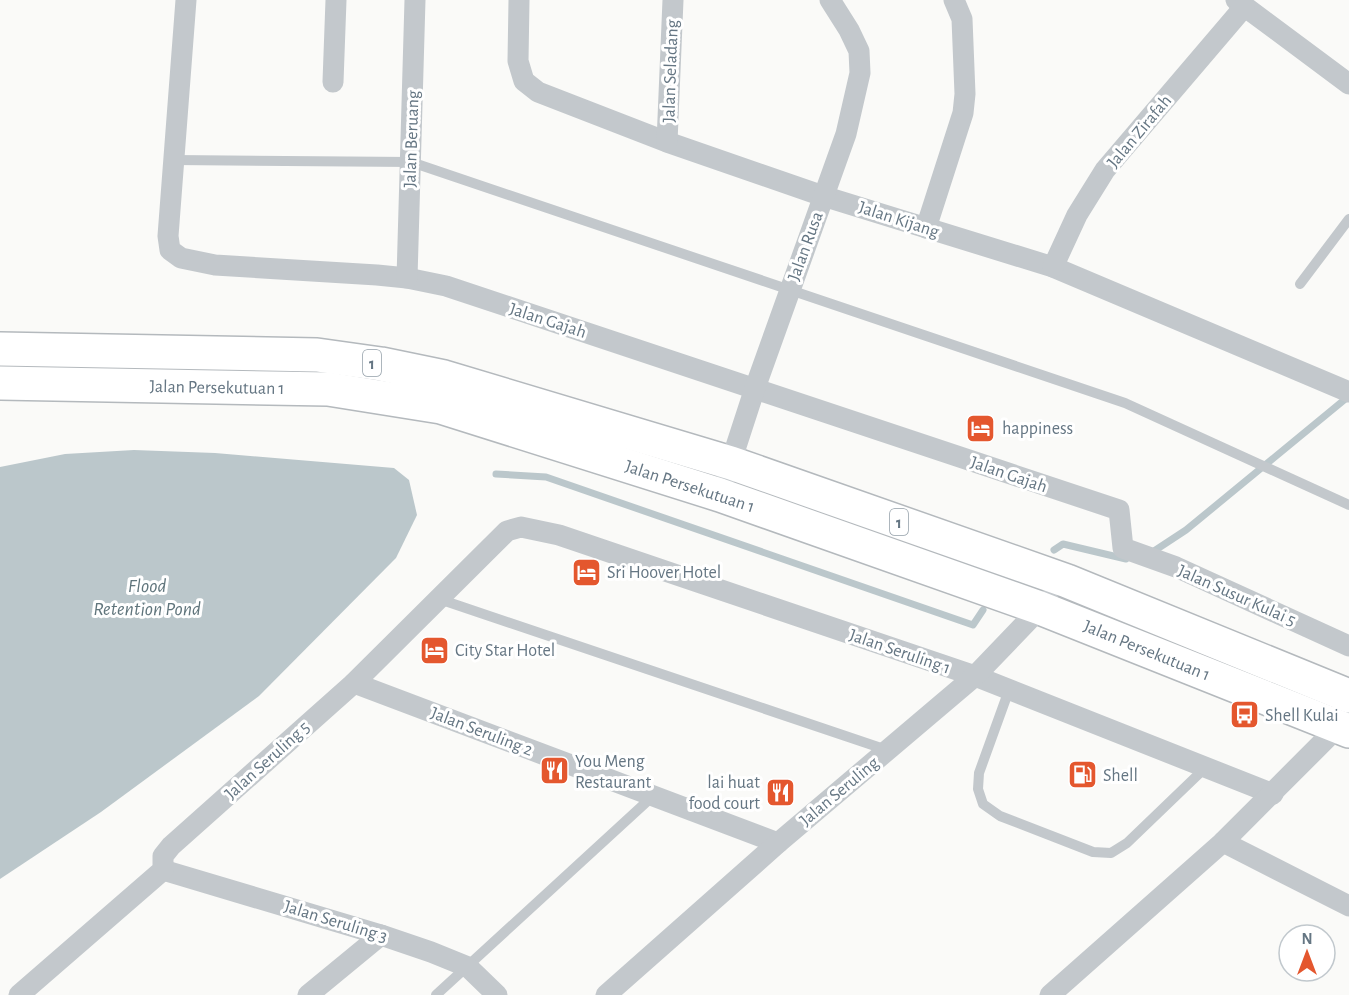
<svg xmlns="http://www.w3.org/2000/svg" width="1349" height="995" viewBox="0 0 1349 995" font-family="'Alegreya Sans',sans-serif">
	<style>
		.water { fill: #bbc7cb }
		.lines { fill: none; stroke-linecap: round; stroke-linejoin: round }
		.stream { stroke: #bbc7cb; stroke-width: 7 }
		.trunk-casing { stroke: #b4b9bd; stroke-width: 36 }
		.service { stroke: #c3c8cc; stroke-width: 10 }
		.minor { stroke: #c3c8cc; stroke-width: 21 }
		.trunk { stroke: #fff; stroke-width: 33 }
		.labels { text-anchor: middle; stroke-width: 6; stroke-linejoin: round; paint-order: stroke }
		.shield { fill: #fff; stroke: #939fa8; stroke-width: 1.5 }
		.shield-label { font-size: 16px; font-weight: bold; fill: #657683 }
		.street-label { font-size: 18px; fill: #657683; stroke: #fff }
		.poi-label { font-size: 18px; fill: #657683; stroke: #fff; text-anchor: start }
		.water-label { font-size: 20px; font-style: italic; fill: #60757c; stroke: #fff }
	</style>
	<rect width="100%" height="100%" fill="#fafaf8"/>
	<!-- water -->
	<path class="water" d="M 134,450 L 215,453 L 394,468 L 409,480 L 417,515 L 396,558 L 259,696 L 101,812 L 0,879 L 0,467 L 65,454 Z"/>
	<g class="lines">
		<!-- stream -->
		<g class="stream">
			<path d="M 496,474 L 546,477 L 973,625 L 983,610"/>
			<path d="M 1054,550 L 1063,544 L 1126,559"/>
			<path d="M 1151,553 L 1186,530 L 1349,396"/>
		</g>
		<defs>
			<g id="trunk">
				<path d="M 0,349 L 317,355 L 381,364 L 444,377 L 731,463 L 1067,581 L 1349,696"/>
				<path d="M 0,383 L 328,389 L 441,407 L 720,495 L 1040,608 L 1349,731"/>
			</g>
		</defs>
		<!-- trunk casing -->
		<use href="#trunk" class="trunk-casing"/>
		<!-- service -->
		<g class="service">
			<path d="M 174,160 L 411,162 L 1125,403 L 1349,505"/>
			<path d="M 1300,284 L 1349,219"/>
			<path d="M 439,599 L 887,750"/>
			<path d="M 1009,690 L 979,773 L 978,789 L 983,804 L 1000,816 L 1093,852 L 1111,853 L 1127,843 L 1205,768"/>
			<path d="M 436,995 L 653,796"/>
		</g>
		<!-- minor -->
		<g class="minor">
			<path d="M 186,0 L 168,236 L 170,250 L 181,258 L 215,265 L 377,275 L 407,278 L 446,286 L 1119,510 L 1123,548 L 1176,567 L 1349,646"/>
			<path d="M 519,0 L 518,61 L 524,81 L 538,92 L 667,142 L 823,196 L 1053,267 L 1349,392"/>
			<path d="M 1236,0 L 1349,84"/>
			<path d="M 333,82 L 336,0"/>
			<path d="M 667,142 L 673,0"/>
			<path d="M 926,228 L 963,113 L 965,94 L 962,19 L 954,0"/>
			<path d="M 1053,267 L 1077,215 L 1105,170 L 1244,7"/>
			<path d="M 407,278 L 415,0"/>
			<path d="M 727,474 L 755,388 L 846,134 L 860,73 L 859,51 L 849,30 L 830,0"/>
			<path d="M 354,683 L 778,843"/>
			<path d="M 1223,842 L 1349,906"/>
			<path d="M 163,870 L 381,935 L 431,952 L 468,967 L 497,995"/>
			<path d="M 19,995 L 163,870 L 163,856 L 171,846 L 354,683 L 507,531 L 521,527 L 559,535 L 975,676 L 1273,794"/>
			<path d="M 308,995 L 381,935"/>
			<path d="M 606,995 L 778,843 L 975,676 L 1048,600"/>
			<path d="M 1050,995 L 1223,842 L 1345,720"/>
		</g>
		<!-- trunk -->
		<use href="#trunk" class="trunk"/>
	</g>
	<!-- icons -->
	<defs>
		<symbol id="hotel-square" viewBox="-11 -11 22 22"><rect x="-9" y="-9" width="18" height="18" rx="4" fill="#e4572e" stroke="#fff"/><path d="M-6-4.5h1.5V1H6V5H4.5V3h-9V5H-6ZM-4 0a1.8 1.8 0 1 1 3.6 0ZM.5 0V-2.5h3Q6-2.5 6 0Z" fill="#fff"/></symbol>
		<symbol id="bus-square" viewBox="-11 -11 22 22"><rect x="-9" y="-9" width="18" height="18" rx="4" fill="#e4572e" stroke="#fff"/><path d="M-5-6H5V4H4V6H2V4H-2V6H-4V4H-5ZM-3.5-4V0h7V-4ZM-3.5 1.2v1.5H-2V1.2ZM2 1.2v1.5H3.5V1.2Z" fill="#fff"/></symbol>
		<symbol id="restaurant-square" viewBox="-11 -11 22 22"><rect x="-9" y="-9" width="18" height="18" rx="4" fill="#e4572e" stroke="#fff"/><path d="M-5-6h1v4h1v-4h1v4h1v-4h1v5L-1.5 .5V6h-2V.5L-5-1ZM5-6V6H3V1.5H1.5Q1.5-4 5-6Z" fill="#fff"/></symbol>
		<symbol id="fuel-square" viewBox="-11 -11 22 22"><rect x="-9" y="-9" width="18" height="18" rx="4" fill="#e4572e" stroke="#fff"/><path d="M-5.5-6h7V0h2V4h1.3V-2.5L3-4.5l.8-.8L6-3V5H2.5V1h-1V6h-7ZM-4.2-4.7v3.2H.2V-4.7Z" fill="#fff"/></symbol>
	</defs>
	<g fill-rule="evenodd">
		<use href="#hotel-square" x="964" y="412" width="33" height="33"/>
		<use href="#hotel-square" x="570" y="556" width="33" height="33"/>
		<use href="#hotel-square" x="418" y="634" width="33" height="33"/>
		<use href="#bus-square" x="1228" y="698" width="33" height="33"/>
		<use href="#restaurant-square" x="538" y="754" width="33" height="33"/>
		<use href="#fuel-square" x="1066" y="758" width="33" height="33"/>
		<use href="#restaurant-square" x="764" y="776" width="33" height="33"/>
	</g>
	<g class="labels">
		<!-- shield labels -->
		<g class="shield">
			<rect x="363" y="350" width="18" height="26" rx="4.5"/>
			<rect x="890" y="509" width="18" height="26" rx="4.5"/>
		</g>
		<g class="shield-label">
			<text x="372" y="369">1</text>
			<text x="899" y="528">1</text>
		</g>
		<!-- street labels -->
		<g class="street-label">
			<text transform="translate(670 71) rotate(-88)" y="6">Jalan Seladang</text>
			<text transform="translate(1139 131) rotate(-50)" y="6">Jalan Zirafah</text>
			<text transform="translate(411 139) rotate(-88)" y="6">Jalan Beruang</text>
			<text transform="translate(899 219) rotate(18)" y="6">Jalan Kijang</text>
			<text transform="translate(805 246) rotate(-70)" y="6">Jalan Rusa</text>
			<text transform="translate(548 320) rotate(18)" y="6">Jalan Gajah</text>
			<text transform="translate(217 387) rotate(1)" y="6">Jalan Persekutuan 1</text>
			<text transform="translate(1009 474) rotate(19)" y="6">Jalan Gajah</text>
			<text transform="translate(690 486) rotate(18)" y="6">Jalan Persekutuan 1</text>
			<text transform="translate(1237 595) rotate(24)" y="6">Jalan Susur Kulai 5</text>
			<text transform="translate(1147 650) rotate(22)" y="6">Jalan Persekutuan 1</text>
			<text transform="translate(900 651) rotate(19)" y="6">Jalan Seruling 1</text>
			<text transform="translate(482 731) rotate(21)" y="6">Jalan Seruling 2</text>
			<text transform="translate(267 760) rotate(-42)" y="6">Jalan Seruling 5</text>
			<text transform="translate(839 791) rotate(-40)" y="6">Jalan Seruling</text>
			<text transform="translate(336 921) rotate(17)" y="6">Jalan Seruling 3</text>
		</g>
		<!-- poi labels -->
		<g class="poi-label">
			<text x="1002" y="434">happiness</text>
			<text x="607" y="578">Sri Hoover Hotel</text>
			<text x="455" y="656">City Star Hotel</text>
			<text x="1265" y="721">Shell Kulai</text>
			<text x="575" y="767">You Meng<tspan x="575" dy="21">Restaurant</tspan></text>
			<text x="1103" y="781">Shell</text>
			<text x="760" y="788" text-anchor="end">lai huat<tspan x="760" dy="21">food court</tspan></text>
		</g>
		<!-- water labels -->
		<g class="water-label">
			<text x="147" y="592">Flood<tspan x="147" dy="23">Retention Pond</tspan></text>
		</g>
	</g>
	<!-- north arrow -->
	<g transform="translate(1307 953)"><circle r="28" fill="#ffffff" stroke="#c1c8cd" stroke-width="1.5"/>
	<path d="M0-4.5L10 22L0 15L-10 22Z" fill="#e4572e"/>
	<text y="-9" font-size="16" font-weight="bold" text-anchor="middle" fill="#657683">N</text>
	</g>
</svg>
